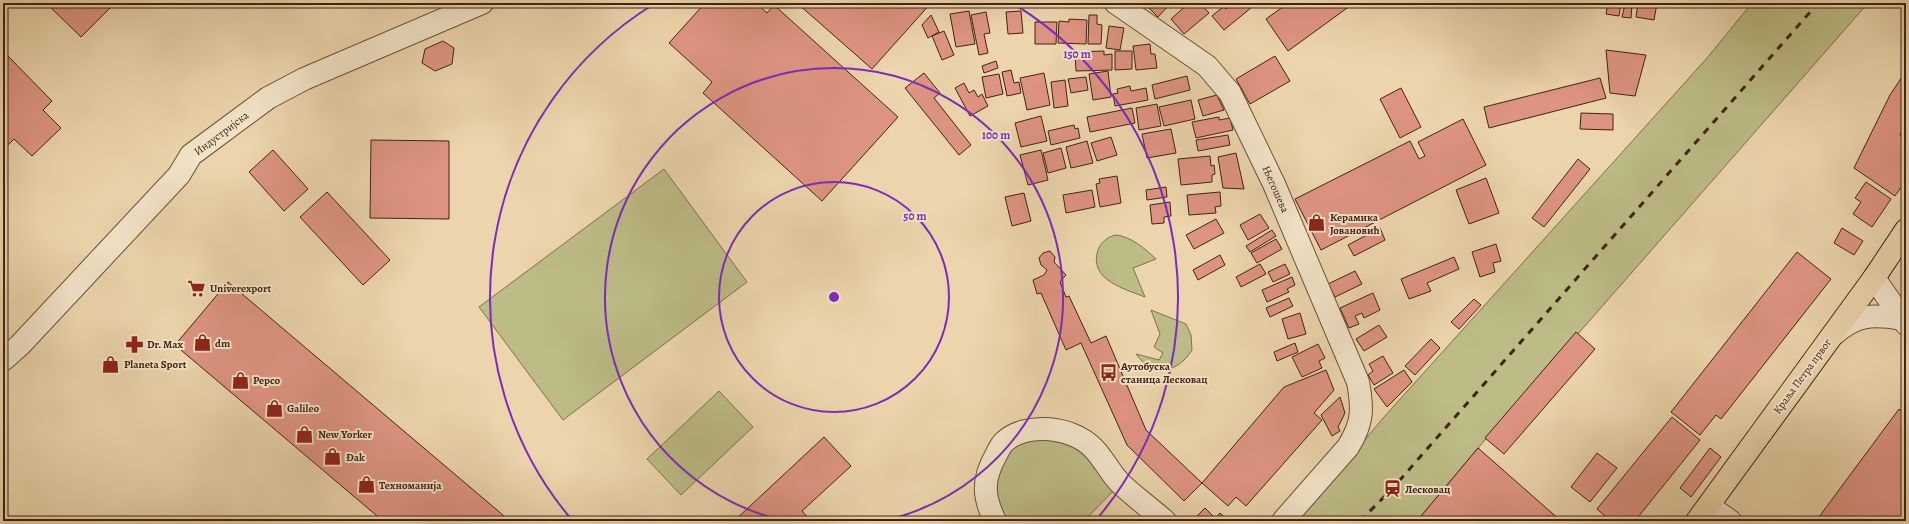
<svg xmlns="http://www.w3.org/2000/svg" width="1909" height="524" viewBox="0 0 1909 524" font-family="Alegreya,serif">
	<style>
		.green { fill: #bdbc86; stroke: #7f704e }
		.building { fill: #de9482; stroke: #412315 }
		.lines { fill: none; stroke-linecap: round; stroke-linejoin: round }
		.minor-casing { stroke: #6c503b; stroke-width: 24 }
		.major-casing { stroke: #412315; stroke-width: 24 }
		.minor { stroke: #f3e4c9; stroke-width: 22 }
		.major { stroke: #ecd5ac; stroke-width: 22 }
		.rail { stroke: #412315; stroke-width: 3; stroke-dasharray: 7 7; stroke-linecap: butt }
		.ring { fill: none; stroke: #7b2cbf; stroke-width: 2 }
		.labels { text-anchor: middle; stroke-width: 4; stroke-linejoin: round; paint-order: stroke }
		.street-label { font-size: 11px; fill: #412315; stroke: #f3e4c9 }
		.poi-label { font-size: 11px; font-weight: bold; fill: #412315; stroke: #f3e4c9; text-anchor: start }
		.centre { fill: #7b2cbf; stroke: #f3e4c9; stroke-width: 2 }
		.ring-label { font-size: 12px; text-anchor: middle; font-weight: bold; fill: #7b2cbf; stroke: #f3e4c9; stroke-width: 4; stroke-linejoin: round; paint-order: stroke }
	</style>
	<rect width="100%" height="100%" fill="#ecd5ac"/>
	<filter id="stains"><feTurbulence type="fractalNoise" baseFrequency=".005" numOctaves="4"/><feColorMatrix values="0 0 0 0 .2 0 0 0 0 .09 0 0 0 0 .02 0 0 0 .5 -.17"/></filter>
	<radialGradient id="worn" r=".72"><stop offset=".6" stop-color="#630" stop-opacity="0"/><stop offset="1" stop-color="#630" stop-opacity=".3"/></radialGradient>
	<!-- green -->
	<g class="green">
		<path d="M 1752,3 L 1868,3 L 1478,448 L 1417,521 L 1297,521 L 1384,417 L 1707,58 Z"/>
		<path d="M 664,169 L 747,282 L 563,420 L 479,307 Z"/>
		<path d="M 1116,235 C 1132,237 1144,248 1156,259 L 1133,268 L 1145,297 C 1125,289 1088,280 1098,250 C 1101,242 1107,237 1116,235 Z"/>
		<path d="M 1151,310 L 1186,324 L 1191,335 L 1192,350 C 1178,373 1153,378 1136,354 L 1159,360 L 1163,353 L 1154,347 L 1160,334 Z"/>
		<path d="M 719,391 L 753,427 L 681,495 L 647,459 Z"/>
		<path d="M 1056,429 L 1121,483 L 1084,521 L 995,521 L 992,463 L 1003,443 Z"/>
	</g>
	<!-- building -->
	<g class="building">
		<path d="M 46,3 L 115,3 L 81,37 Z"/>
		<path d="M 705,3 L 756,3 L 767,13 L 774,5 L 898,117 L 822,201 L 703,93 L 712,82 L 669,43 Z"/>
		<path d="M 797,3 L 931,3 L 872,69 Z"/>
		<path d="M 1144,3 L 1171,3 L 1158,17 Z"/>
		<path d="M 1189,3 L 1200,3 L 1209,13 L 1184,34 L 1171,19 Z"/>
		<path d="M 1234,3 L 1257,3 L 1224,30 L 1212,16 L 1224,6 L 1226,9 Z"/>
		<path d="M 1288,3 L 1354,3 L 1288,51 L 1266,19 Z"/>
		<path d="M 1608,3 L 1621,3 L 1619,16 L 1606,14 Z"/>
		<path d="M 1638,3 L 1657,3 L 1654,20 L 1636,17 Z"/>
		<path d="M 1625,4 L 1632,5 L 1631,18 L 1622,17 Z"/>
		<path d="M 969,11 L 975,44 L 956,47 L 950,14 Z"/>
		<path d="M 1021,11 L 1023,33 L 1008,34 L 1006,12 Z"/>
		<path d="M 986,12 L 990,33 L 984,34 L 988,53 L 979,55 L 971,15 Z"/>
		<path d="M 931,15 L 939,32 L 928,38 L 922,25 Z"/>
		<path d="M 1089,15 L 1097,15 L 1097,24 L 1102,25 L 1101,44 L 1088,44 Z"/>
		<path d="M 1069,19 L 1087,20 L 1086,44 L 1058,43 L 1059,21 L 1069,22 Z"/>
		<path d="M 1035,22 L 1057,22 L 1056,44 L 1035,44 Z"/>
		<path d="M 1109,26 L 1124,28 L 1120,50 L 1106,48 Z"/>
		<path d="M 944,31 L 954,55 L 942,60 L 932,36 Z"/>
		<path d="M 443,41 L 454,48 L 452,64 L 435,71 L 422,63 L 425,49 Z"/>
		<path d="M 1150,44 L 1151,54 L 1155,54 L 1157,68 L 1136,70 L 1133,46 Z"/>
		<path d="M 1606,50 L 1646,55 L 1635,96 L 1610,93 Z"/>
		<path d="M 3,51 L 52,101 L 43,110 L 61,128 L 32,156 L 14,139 L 4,149 L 3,147 Z"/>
		<path d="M 1104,51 L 1104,55 L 1112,54 L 1112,70 L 1076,71 L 1075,52 Z"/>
		<path d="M 1115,51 L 1132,51 L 1132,69 L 1115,70 Z"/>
		<path d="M 1275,56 L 1290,81 L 1250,104 L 1236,79 Z"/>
		<path d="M 996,61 L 998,68 L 984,73 L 982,66 Z"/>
		<path d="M 1011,70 L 1014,83 L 1019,82 L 1021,93 L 1007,96 L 1002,72 Z"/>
		<path d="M 1108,71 L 1111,97 L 1093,100 L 1089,74 Z"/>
		<path d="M 1906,71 L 1906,121 L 1900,135 L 1906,138 L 1906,180 L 1895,196 L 1854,168 L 1890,95 Z"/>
		<path d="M 924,73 L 940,93 L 934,98 L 971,145 L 959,155 L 905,88 Z"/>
		<path d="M 1044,73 L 1050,105 L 1027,110 L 1020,78 Z"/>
		<path d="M 999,74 L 1003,94 L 986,98 L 982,77 Z"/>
		<path d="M 1187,76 L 1190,90 L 1155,99 L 1152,85 Z"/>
		<path d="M 1086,77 L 1088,90 L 1071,93 L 1068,79 Z"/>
		<path d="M 1600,78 L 1606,98 L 1489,128 L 1484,107 Z"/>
		<path d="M 1065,80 L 1068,106 L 1054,108 L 1051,82 Z"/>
		<path d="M 964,83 L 969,93 L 974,90 L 978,97 L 982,94 L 988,106 L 970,116 L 955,88 Z"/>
		<path d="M 1130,86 L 1131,91 L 1146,88 L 1148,100 L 1115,106 L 1113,94 L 1118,93 L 1117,89 Z"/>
		<path d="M 1401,88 L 1421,127 L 1400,138 L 1380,99 Z"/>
		<path d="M 1217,95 L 1224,110 L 1203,116 L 1198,100 Z"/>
		<path d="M 1191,100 L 1195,119 L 1164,126 L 1159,107 Z"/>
		<path d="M 1157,104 L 1161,126 L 1139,130 L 1136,108 Z"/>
		<path d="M 1132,108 L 1135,123 L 1090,132 L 1087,117 Z"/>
		<path d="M 1581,113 L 1613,114 L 1613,130 L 1580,129 Z"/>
		<path d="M 1041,116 L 1047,141 L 1021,147 L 1015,123 Z"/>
		<path d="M 1219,117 L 1219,120 L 1230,118 L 1233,130 L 1196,138 L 1192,122 Z"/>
		<path d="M 1463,119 L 1486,165 L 1321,250 L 1295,199 L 1410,141 L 1419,159 L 1425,156 L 1418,142 Z"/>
		<path d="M 1074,125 L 1075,129 L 1078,128 L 1080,138 L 1051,145 L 1048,131 Z"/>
		<path d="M 1171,129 L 1176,153 L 1147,158 L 1142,134 Z"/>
		<path d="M 1228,135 L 1230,145 L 1198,151 L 1196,140 Z"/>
		<path d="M 1111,137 L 1117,155 L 1097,161 L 1091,143 Z"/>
		<path d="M 371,140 L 449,141 L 449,219 L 370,218 Z"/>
		<path d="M 1087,141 L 1093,163 L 1071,168 L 1066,147 Z"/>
		<path d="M 1061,148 L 1066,168 L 1048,173 L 1043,153 Z"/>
		<path d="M 273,150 L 308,189 L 284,211 L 249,172 Z"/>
		<path d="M 1041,150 L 1048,180 L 1028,185 L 1020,155 Z"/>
		<path d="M 1236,153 L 1244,189 L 1223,188 L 1218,157 Z"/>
		<path d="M 1210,156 L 1211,166 L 1214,165 L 1215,174 L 1212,175 L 1212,182 L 1181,185 L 1178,159 Z"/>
		<path d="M 1578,159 L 1590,169 L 1544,227 L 1532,218 Z"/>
		<path d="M 1117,176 L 1121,203 L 1100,207 L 1096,184 L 1100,183 L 1099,179 Z"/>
		<path d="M 1486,178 L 1499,213 L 1469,224 L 1456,190 Z"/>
		<path d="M 1866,182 L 1891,199 L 1872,227 L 1853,214 L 1861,202 L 1855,198 Z"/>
		<path d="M 1166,187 L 1167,197 L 1147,200 L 1146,190 Z"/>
		<path d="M 1092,190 L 1095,207 L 1066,213 L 1063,195 Z"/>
		<path d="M 327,192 L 390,260 L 363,285 L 300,217 Z"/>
		<path d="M 1220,192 L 1221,206 L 1215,207 L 1216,213 L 1189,215 L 1187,195 Z"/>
		<path d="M 1024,193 L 1031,221 L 1012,226 L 1005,197 Z"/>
		<path d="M 1170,202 L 1171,216 L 1164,217 L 1164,223 L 1152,224 L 1150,205 Z"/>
		<path d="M 1260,214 L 1269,228 L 1248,240 L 1240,225 Z"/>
		<path d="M 1216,219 L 1224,233 L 1194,249 L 1186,235 Z"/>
		<path d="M 1380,228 L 1385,240 L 1354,256 L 1348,245 Z"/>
		<path d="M 1842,228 L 1863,241 L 1854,255 L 1834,243 Z"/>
		<path d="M 1272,230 L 1276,236 L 1250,252 L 1246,246 Z"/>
		<path d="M 1276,239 L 1282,249 L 1257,263 L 1251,253 Z"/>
		<path d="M 1496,244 L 1501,261 L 1493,263 L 1495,272 L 1480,277 L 1472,252 Z"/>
		<path d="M 1050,251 L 1055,257 L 1054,262 L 1066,275 L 1060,282 L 1066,297 L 1069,296 L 1091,343 L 1106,336 L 1146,430 L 1202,483 L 1184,501 L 1127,445 L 1081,343 L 1066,350 L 1041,293 L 1037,294 L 1033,280 L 1044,275 L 1047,270 L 1041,265 L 1039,258 L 1043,253 Z"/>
		<path d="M 1797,252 L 1831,279 L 1721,419 L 1716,415 L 1700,435 L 1671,412 Z"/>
		<path d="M 1220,255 L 1225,265 L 1198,280 L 1193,270 Z"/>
		<path d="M 1454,257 L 1459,269 L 1427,283 L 1431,291 L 1409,299 L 1401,279 Z"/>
		<path d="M 1260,264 L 1266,274 L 1241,287 L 1236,277 Z"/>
		<path d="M 1285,264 L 1290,274 L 1273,282 L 1268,272 Z"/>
		<path d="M 1355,271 L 1362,284 L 1335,297 L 1328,284 Z"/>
		<path d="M 1292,277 L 1295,285 L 1287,289 L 1289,292 L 1267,302 L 1262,290 Z"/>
		<path d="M 228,282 L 510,521 L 383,521 L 175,345 Z"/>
		<path d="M 1373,293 L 1380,310 L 1364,318 L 1362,313 L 1355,316 L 1359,324 L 1349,328 L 1340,308 Z"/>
		<path d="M 1289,298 L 1293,306 L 1270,317 L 1266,308 Z"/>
		<path d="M 1474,299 L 1481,305 L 1459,329 L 1451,322 Z"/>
		<path d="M 1300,313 L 1306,334 L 1288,339 L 1282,319 Z"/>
		<path d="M 1379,325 L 1387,337 L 1364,351 L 1356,339 Z"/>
		<path d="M 1576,332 L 1595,349 L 1504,454 L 1485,438 Z"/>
		<path d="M 1431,339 L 1440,348 L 1415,375 L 1405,366 Z"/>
		<path d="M 1295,343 L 1298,352 L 1277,361 L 1274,352 Z"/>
		<path d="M 1318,344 L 1325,358 L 1319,361 L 1322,368 L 1302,377 L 1292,357 Z"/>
		<path d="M 1383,356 L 1393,373 L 1374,385 L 1368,375 L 1373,371 L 1369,364 Z"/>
		<path d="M 1326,370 L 1334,390 L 1314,413 L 1322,420 L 1246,506 L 1236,497 L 1228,506 L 1202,483 L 1284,387 Z"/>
		<path d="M 1404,370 L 1412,382 L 1387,407 L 1374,389 Z"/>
		<path d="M 1340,397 L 1345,413 L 1338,427 L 1340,431 L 1332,436 L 1321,415 Z"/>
		<path d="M 1899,409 L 1906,414 L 1906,521 L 1816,521 Z"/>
		<path d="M 1672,417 L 1700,440 L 1635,521 L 1611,521 L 1597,509 Z"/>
		<path d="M 824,437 L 851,466 L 802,511 L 810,520 L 734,521 Z"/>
		<path d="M 1478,448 L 1561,521 L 1417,521 Z"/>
		<path d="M 1710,448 L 1721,457 L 1691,497 L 1680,488 Z"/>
		<path d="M 1597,453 L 1617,468 L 1590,502 L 1571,487 Z"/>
		<path d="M 1205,508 L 1213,516 L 1209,521 L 1201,521 L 1197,516 Z"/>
		<path d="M 1220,513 L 1229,521 L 1213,521 Z"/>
	</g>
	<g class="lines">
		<defs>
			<g id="minor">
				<path d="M 1116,3 L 1207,66 L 1230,93 L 1274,184 L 1358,382 C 1363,409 1363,423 1348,447 L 1283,521"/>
				<path d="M 1874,278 L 1906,324"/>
				<path d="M 1833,335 C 1856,314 1873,314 1903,319"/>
				<path d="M 3,360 L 20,345 L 179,175 L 191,155 L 268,98 L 304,79 L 482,3"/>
				<path d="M 1709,506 L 1730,521"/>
				<path d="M 995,521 C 983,496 982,480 996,455 C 998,451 1001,445 1004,442 C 1027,421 1073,427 1093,448 C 1104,459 1110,473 1121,484 C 1135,497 1151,509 1165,521"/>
			</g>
			<path id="major" d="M 1697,521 L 1874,278 L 1906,230"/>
		</defs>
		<!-- minor casing -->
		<use href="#minor" class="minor-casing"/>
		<!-- major casing -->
		<use href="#major" class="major-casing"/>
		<!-- minor -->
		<use href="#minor" class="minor"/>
		<!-- major -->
		<use href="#major" class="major"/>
		<!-- rail -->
		<path class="rail" d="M 1360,521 L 1392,489 L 1818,3"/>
	</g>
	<!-- distance rings -->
	<g class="ring">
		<circle cx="834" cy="297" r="115"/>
		<path d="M786 521A229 229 0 1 1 882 521"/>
		<path d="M572 520A344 344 0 0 1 654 4M1014 4A344 344 0 0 1 1096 520"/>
	</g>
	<!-- icons -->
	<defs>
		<symbol id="shop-bare" viewBox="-9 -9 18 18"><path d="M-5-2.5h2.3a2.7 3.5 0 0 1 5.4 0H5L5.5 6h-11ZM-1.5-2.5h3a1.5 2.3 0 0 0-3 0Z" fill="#8f2418" stroke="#f3e4c9" stroke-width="2.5" paint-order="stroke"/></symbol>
		<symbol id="supermarket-bare" viewBox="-9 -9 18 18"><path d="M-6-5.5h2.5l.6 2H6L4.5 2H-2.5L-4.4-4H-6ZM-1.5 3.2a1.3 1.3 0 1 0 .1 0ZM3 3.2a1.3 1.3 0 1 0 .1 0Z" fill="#8f2418" stroke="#f3e4c9" stroke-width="2.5" paint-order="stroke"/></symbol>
		<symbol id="pharmacy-bare" viewBox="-9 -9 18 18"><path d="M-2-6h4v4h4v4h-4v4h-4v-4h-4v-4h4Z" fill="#8f2418" stroke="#f3e4c9" stroke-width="2.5" paint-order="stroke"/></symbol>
		<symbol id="bus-bare" viewBox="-9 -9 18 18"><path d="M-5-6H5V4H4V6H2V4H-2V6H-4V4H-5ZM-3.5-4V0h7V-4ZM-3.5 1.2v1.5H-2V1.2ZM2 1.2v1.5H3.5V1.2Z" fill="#8f2418" stroke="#f3e4c9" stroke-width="2.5" paint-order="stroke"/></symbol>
		<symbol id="station-bare" viewBox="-9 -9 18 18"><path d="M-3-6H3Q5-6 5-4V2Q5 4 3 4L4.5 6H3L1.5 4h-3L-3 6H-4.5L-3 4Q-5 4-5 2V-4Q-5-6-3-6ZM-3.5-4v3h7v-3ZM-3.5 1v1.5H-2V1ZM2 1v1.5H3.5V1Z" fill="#8f2418" stroke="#f3e4c9" stroke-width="2.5" paint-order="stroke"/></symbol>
	</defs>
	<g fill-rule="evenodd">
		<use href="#shop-bare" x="1304" y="210" width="25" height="25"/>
		<use href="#supermarket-bare" x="184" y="276" width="25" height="25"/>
		<use href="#shop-bare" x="190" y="330" width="25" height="25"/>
		<use href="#pharmacy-bare" x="122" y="332" width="25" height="25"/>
		<use href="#shop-bare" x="98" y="352" width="25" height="25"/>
		<use href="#bus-bare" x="1096" y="360" width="25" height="25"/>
		<use href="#shop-bare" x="228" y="368" width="25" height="25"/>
		<use href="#shop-bare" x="262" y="396" width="25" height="25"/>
		<use href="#shop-bare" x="292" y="422" width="25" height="25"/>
		<use href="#shop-bare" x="320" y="444" width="25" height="25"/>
		<use href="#shop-bare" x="354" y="472" width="25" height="25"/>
		<use href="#station-bare" x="1380" y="476" width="25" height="25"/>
	</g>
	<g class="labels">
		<!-- street labels -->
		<g class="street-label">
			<text transform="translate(221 133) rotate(-37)" y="4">Индустријска</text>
			<text transform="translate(1276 189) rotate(66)" y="4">Његошева</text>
			<text transform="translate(1802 376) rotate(-54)" y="4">Краља Петра првог</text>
		</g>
		<!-- poi labels -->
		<g class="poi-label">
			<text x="1330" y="221">Керамика<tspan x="1330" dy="13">Јовановић</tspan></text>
			<text x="210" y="292">Univerexport</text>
			<text x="215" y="347">dm</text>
			<text x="147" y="348">Dr. Max</text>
			<text x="124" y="368">Planeta Sport</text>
			<text x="1121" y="370">Аутобуска<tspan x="1121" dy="13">станица Лесковац</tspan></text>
			<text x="253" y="384">Pepco</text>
			<text x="287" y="412">Galileo</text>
			<text x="318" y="438">New Yorker</text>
			<text x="346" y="461">Đak</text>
			<text x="379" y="489">Техноманија</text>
			<text x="1405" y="493">Лесковац</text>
		</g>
	</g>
	<circle cx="834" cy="297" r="6" class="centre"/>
	<g class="ring-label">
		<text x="1077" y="58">150 m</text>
		<text x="996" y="139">100 m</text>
		<text x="915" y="220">50 m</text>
	</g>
	<!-- margin -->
	<rect width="1909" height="524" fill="none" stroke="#ecd5ac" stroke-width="16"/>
	<rect x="4" y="4" width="1901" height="516" fill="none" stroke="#412315" stroke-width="2"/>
	<rect x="8" y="8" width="1893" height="508" fill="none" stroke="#412315"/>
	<rect width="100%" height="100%" filter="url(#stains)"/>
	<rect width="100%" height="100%" fill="url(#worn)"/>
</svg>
